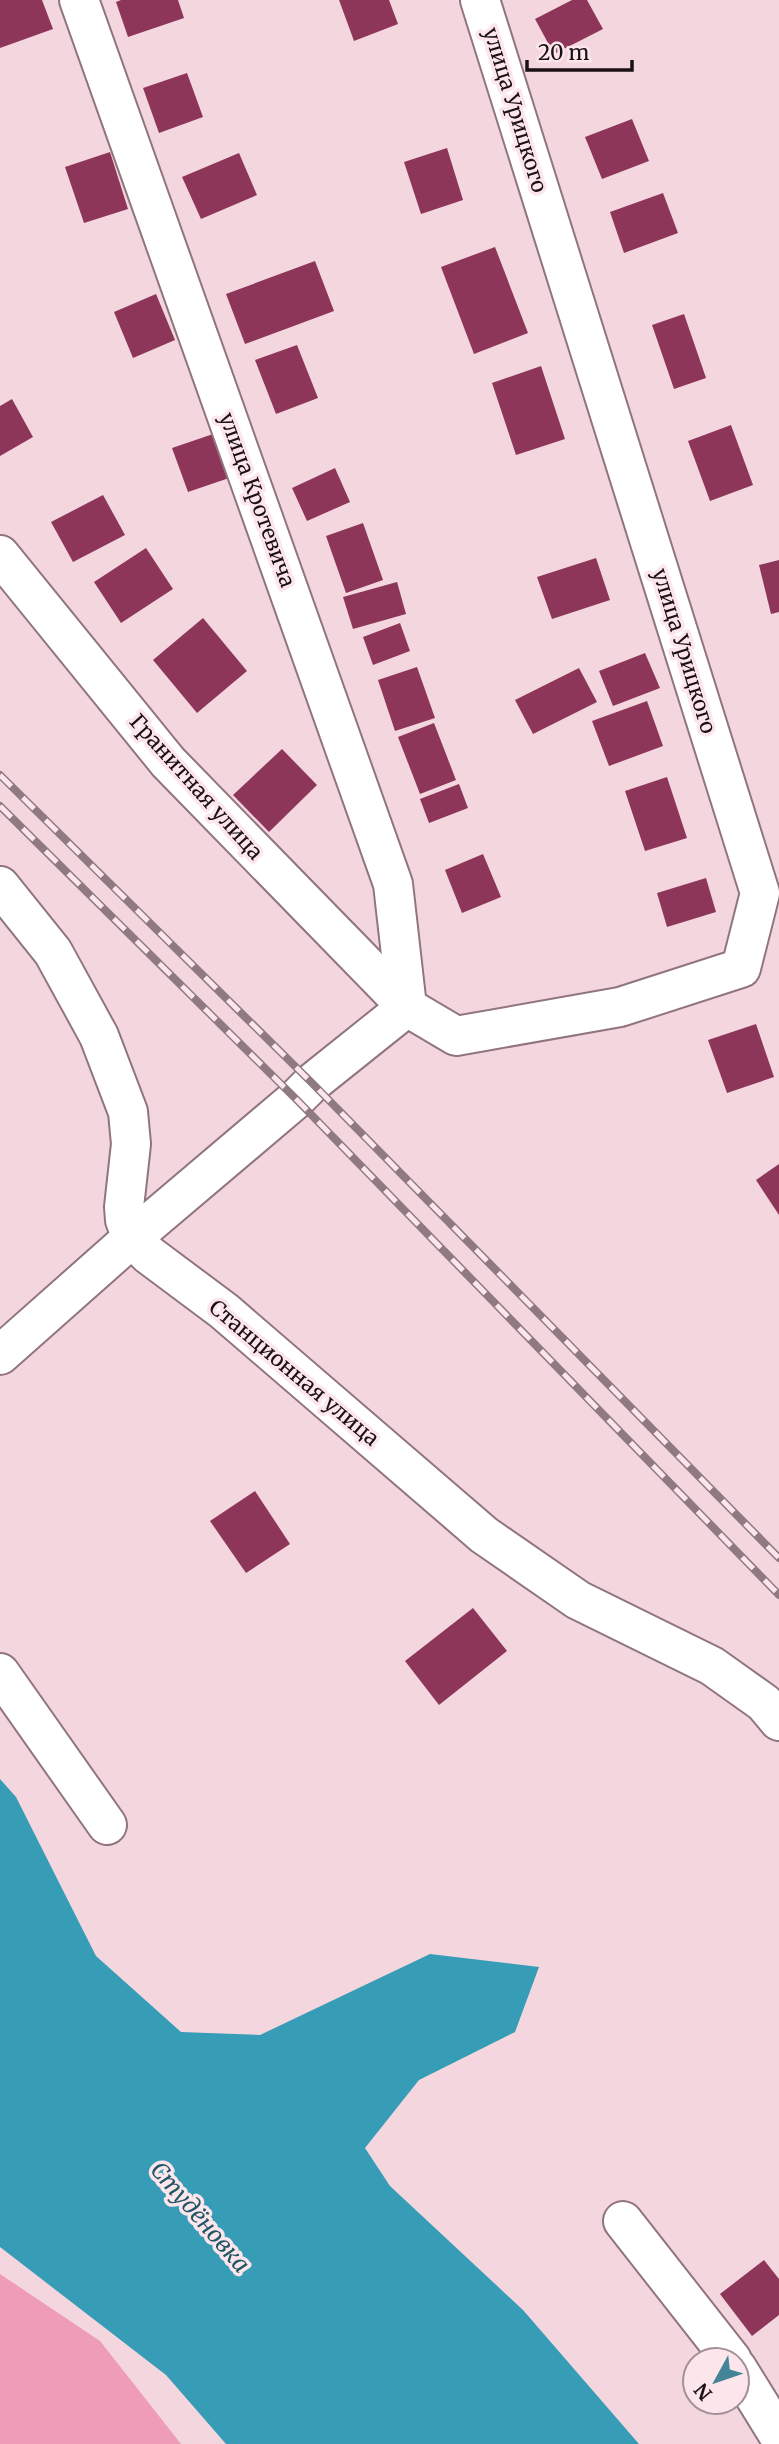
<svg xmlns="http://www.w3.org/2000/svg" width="779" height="2444" viewBox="0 0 779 2444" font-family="Merriweather,serif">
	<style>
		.green { fill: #ef9cb9 }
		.water { fill: #379db6 }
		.building { fill: #8d365a }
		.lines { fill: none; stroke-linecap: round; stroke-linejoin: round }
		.minor-casing { stroke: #90757e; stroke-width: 42 }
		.minor { stroke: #fff; stroke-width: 38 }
		.rail-casing { stroke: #8f7a81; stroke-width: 8 }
		.rail { stroke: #fde5ec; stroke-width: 5; stroke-dasharray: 16; stroke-linecap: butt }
		.labels { text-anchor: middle; stroke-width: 7; stroke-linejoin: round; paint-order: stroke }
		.street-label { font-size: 21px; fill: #1a1014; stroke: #fde5ec }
		.water-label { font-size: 23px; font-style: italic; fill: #1f5665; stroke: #fde5ec }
	</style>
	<rect width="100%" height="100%" fill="#f4d6df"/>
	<!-- green -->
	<path class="green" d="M 0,2274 L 100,2341 L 181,2444 L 0,2444 Z"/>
	<!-- water -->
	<path class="water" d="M 0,1779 L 16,1797 L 96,1956 L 181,2032 L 260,2035 L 430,1954 L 539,1967 L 515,2032 L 419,2080 L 365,2148 L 390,2186 L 523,2310 L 639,2444 L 226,2444 L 166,2375 L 0,2247 Z"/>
	<!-- building -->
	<g class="building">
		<path d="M 0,0 L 42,0 L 53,29 L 0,48 Z"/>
		<path d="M 121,0 L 178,0 L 184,18 L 128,37 L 116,2 Z"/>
		<path d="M 339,0 L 389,0 L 398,24 L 354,41 Z"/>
		<path d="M 572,0 L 587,0 L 603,29 L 554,54 L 535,19 Z"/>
		<path d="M 187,73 L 203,117 L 159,133 L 143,88 Z"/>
		<path d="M 632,119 L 649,161 L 602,179 L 585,137 Z"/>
		<path d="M 447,148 L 463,200 L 421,214 L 404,162 Z"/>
		<path d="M 110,152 L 128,209 L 84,223 L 65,167 Z"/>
		<path d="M 239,153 L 257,195 L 201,219 L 182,177 Z"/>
		<path d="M 663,193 L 678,233 L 624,253 L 610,212 Z"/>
		<path d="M 495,247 L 528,333 L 474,354 L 441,267 Z"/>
		<path d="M 315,261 L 334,311 L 245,344 L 226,294 Z"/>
		<path d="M 156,294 L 175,340 L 133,358 L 114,312 Z"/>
		<path d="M 684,314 L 706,378 L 674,389 L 652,325 Z"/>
		<path d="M 297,345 L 318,398 L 276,414 L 255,360 Z"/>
		<path d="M 541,366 L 565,439 L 516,455 L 492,383 Z"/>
		<path d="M 12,399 L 33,437 L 0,456 L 0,406 Z"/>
		<path d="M 731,425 L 753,485 L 710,501 L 688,441 Z"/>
		<path d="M 219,432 L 235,476 L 188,492 L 172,448 Z"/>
		<path d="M 335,468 L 350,502 L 307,521 L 292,488 Z"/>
		<path d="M 103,495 L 125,535 L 73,562 L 51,522 Z"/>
		<path d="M 363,523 L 383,580 L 346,593 L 326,536 Z"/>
		<path d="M 146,548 L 173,589 L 121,623 L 94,582 Z"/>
		<path d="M 596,558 L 610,600 L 552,619 L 537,577 Z"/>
		<path d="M 779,560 L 779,612 L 771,614 L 759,565 Z"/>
		<path d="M 397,582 L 406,614 L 353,629 L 343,597 Z"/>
		<path d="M 203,618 L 247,671 L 197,713 L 153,660 Z"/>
		<path d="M 400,623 L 410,651 L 373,665 L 363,637 Z"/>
		<path d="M 645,653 L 660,688 L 613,706 L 599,671 Z"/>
		<path d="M 417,667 L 435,718 L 395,731 L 378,680 Z"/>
		<path d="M 579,668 L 597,702 L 533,734 L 515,700 Z"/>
		<path d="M 647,701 L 663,746 L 609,766 L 592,721 Z"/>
		<path d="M 434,723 L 456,780 L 420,794 L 398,737 Z"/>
		<path d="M 282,749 L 317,785 L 269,832 L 233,795 Z"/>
		<path d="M 667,777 L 687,838 L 645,851 L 625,791 Z"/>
		<path d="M 459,784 L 468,808 L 429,823 L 420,799 Z"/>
		<path d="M 483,854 L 501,897 L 462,913 L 445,870 Z"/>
		<path d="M 706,878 L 716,912 L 667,927 L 657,893 Z"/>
		<path d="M 756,1024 L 774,1077 L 727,1093 L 708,1040 Z"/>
		<path d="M 779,1164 L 779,1215 L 756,1180 Z"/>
		<path d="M 255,1491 L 290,1544 L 246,1573 L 210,1521 Z"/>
		<path d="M 473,1608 L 507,1651 L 439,1705 L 405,1661 Z"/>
		<path d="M 764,2260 L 779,2279 L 779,2315 L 752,2336 L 720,2294 Z"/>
	</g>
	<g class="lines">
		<defs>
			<g id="minor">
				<path d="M 79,0 L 393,884 L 407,1007"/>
				<path d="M 0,555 L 168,762 L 407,1007 L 456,1036 L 620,1007 L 741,968 L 760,893 L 480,0"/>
				<path d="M 0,886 L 53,952 L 99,1036 L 128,1112 L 131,1144 L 124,1207 L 125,1220 L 132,1238 L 149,1255 L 224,1311 L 484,1535 L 578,1600 L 712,1666 L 764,1703 L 779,1721"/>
				<path d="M 0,1355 L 132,1238 L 296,1099 L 312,1083 L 407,1007"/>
				<path d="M 0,1673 L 107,1825"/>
				<path d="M 623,2221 L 732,2360"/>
				<path d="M 737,2368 L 779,2436"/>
			</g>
		</defs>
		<!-- minor casing -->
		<use href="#minor" class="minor-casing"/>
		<!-- minor -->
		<use href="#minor" class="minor"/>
		<defs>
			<g id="rail">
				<path d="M 0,775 L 312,1083 L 779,1558"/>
				<path d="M 0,806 L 296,1099 L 779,1595"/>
			</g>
		</defs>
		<!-- rail casing -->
		<use href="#rail" class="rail-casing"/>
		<!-- rail -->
		<use href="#rail" class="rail"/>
	</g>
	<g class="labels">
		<!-- street labels -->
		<g class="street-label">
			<text transform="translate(515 110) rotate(73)" y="7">улица Урицкого</text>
			<text transform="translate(257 500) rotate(70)" y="7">улица Кротевича</text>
			<text transform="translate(684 651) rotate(73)" y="7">улица Урицкого</text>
			<text transform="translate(196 787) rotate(48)" y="7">Гранитная улица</text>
			<text transform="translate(294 1373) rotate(40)" y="7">Станционная улица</text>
		</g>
		<!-- water labels -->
		<g class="water-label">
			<text transform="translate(200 2217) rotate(49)" y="8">Студёновка</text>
		</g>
	</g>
	<!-- north arrow -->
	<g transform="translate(716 2381) rotate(230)"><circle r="33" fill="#fde5ec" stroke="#a29096" stroke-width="2"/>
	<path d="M0-5L12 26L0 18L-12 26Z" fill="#438496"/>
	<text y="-10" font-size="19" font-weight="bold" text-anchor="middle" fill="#1a1014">N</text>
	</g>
	<!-- scale -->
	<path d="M527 60v10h105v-10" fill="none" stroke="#1a1014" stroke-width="3.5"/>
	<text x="538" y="60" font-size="21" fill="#1a1014" stroke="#fde5ec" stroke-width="5" paint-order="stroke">20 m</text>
</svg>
